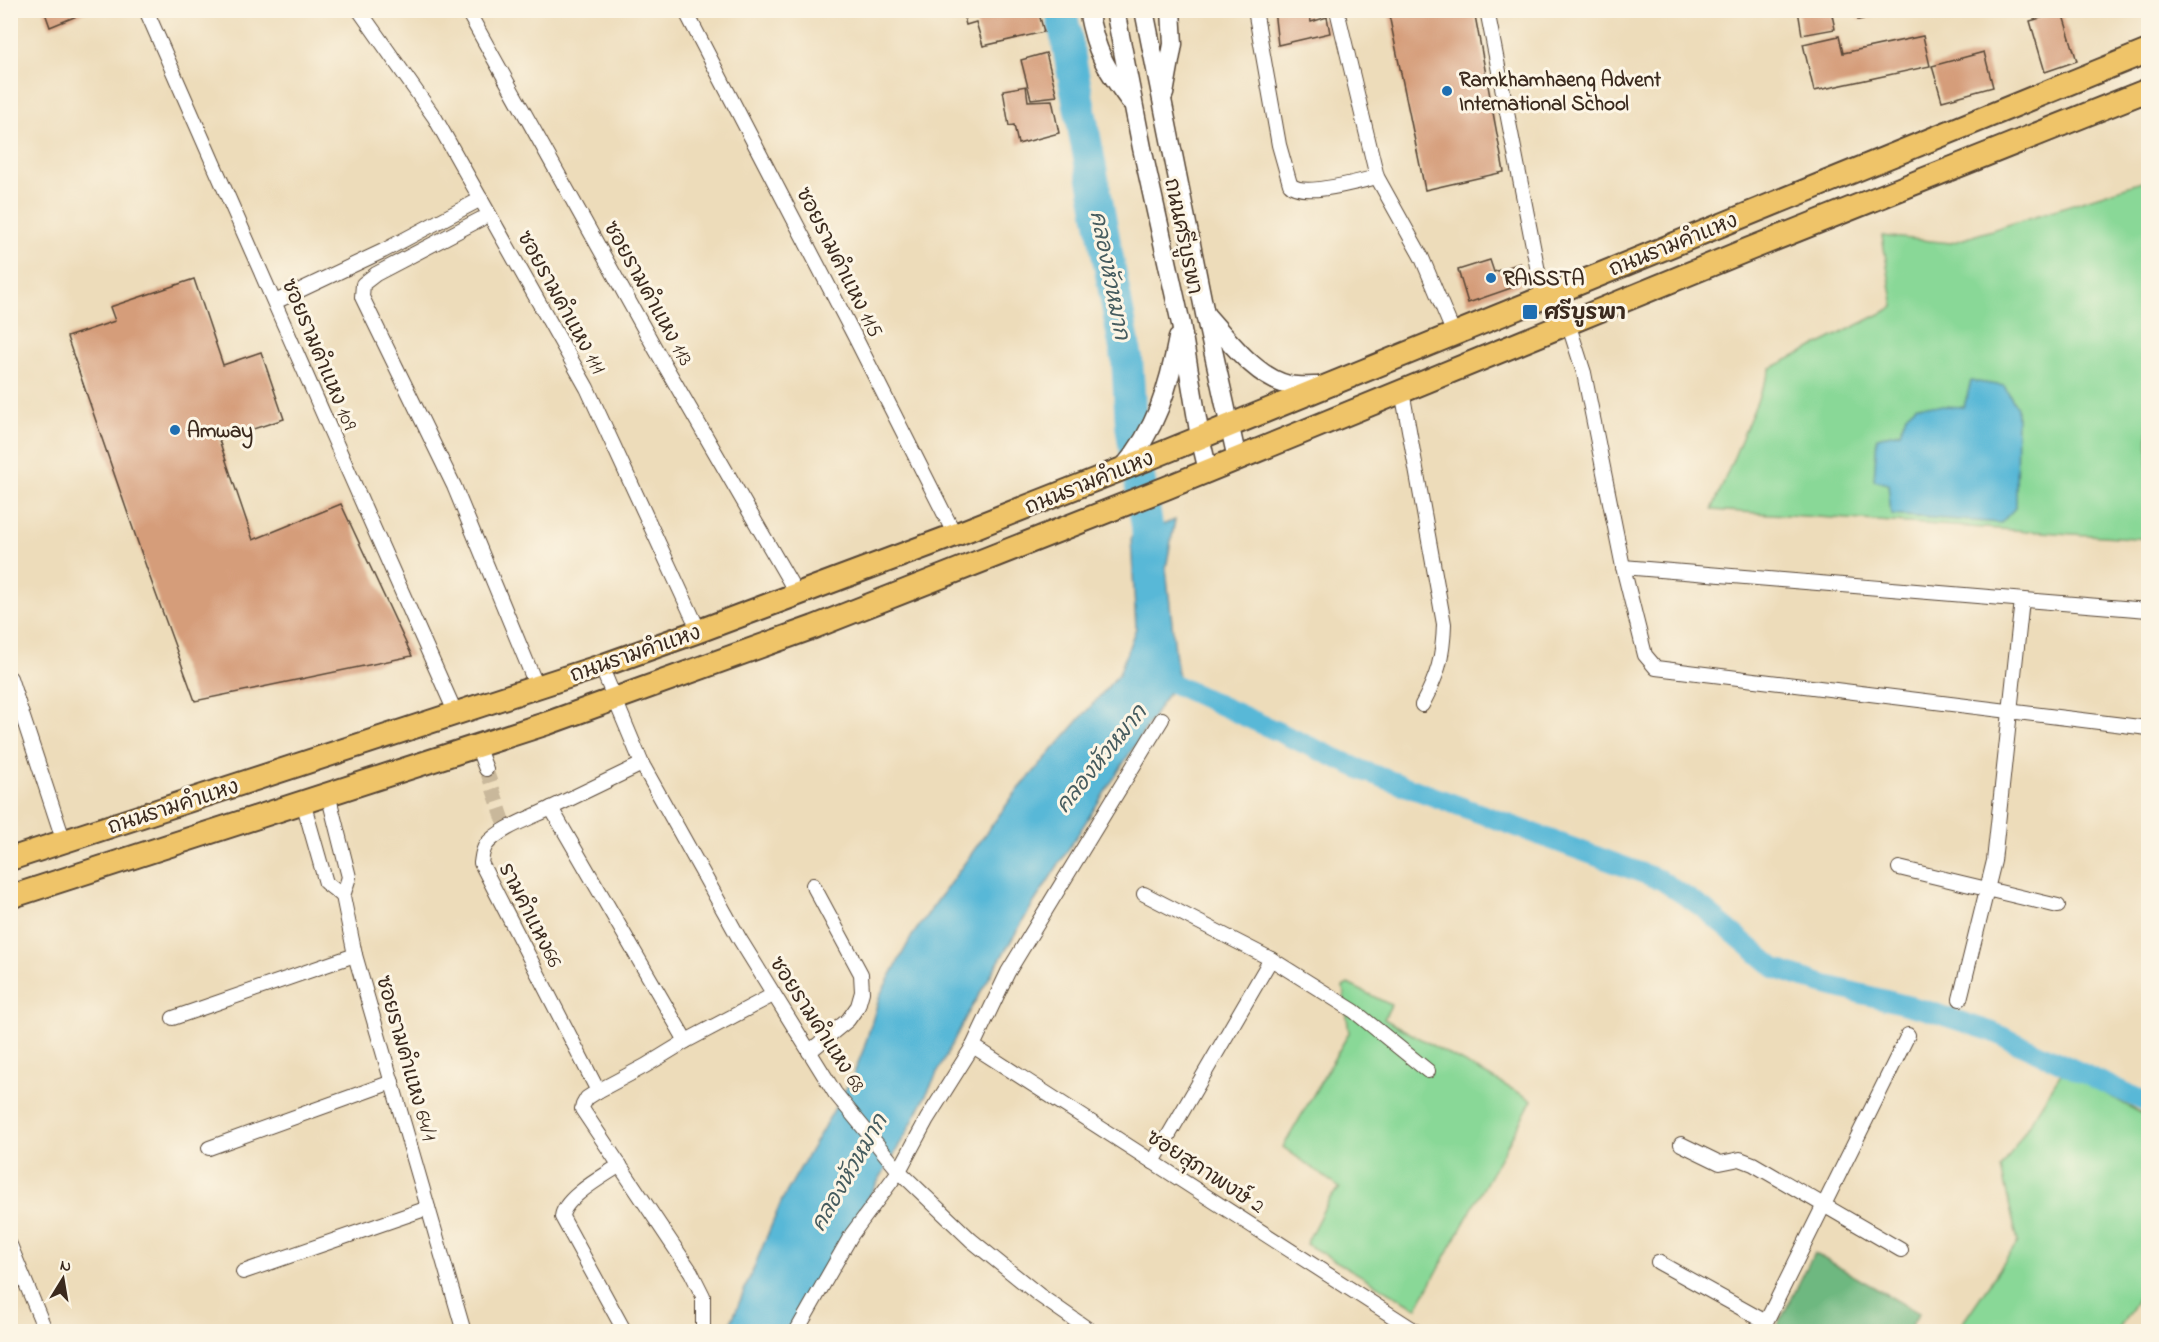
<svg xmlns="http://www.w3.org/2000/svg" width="2159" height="1342" viewBox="0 0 2159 1342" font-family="'Indie Flower','Playpen Sans Thai',sans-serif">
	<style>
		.green { fill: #89d897; stroke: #62815a; stroke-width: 1.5 }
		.forest { fill: #6eb880; stroke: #54714f; stroke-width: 1.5 }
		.water { fill: #59b8d7; stroke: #4a717a; stroke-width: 1.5 }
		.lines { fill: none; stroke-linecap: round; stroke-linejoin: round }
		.canal { stroke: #59b8d7; stroke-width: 20 }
		.river { stroke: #59b8d7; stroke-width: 32 }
		.building { fill: #d59d7a }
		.minor-tunnel { stroke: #c9b89b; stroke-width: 14; stroke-dasharray: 14 7; stroke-linecap: butt }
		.minor-casing { stroke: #564535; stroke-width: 16 }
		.tertiary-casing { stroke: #564535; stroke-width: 21 }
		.primary-casing { stroke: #564535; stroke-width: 26 }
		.minor { stroke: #fff; stroke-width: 14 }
		.tertiary { stroke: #fff; stroke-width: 18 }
		.primary { stroke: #efc469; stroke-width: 22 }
		.poi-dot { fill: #1f6fb2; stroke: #fcf5e5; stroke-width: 2 }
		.labels { text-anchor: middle; stroke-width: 6; stroke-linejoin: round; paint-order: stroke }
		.poi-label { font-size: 21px; font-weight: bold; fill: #3b2a1e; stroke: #fcf5e5; text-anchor: start }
		.street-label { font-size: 21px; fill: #3b2a1e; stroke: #fcf5e5 }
		.water-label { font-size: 22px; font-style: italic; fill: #465c5f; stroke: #fcf5e5 }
	</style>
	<rect width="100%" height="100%" fill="#fcf5e5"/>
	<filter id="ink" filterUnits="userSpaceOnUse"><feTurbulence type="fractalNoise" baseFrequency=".0167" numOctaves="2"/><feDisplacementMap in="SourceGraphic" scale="12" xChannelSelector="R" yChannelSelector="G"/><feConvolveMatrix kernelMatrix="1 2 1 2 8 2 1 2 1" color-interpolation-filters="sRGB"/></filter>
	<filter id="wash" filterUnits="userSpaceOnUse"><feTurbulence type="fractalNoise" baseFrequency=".008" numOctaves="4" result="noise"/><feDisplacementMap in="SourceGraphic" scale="24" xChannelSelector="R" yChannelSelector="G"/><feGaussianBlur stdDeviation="1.35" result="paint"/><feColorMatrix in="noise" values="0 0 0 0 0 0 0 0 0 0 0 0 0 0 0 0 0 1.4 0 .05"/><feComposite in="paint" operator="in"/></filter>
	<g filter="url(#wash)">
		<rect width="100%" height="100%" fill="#eddcba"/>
		<!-- green -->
		<g class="green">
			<path d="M 2148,180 L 2148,539 L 1712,510 L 1771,368 L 1894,307 L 1882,236 L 1951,243 Z"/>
			<path d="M 1348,984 L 1391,1005 L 1384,1019 L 1532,1100 L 1417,1308 L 1306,1244 L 1329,1199 L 1340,1188 L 1283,1147 L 1349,1033 L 1343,987 Z"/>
			<path d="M 2063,1070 L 2148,1117 L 2148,1281 L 2118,1331 L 1957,1331 L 2018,1242 L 2001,1169 Z"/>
		</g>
		<!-- forest -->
		<path class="forest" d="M 1814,1253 L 1919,1313 L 1908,1331 L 1775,1331 Z"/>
		<!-- water -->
		<g class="water">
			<path d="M 1971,381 L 2004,386 L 2017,407 L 2016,507 L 2001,523 L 1891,515 L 1888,484 L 1874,480 L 1877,437 L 1900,432 L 1906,415 L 1917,405 L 1964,407 Z"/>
			<path d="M 1175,520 L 1166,568 L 1178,678 L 1030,909 L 967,1015 L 906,1134 L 790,1331 L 727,1332 L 782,1200 L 852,1078 L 864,1048 L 880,995 L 912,936 L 1013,796 L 1119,674 L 1136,628 L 1131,537 Z"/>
		</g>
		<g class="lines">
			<!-- canal -->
			<path class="canal" d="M 1154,675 L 1364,771 L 1661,880 L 1703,908 L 1776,969 L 1822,984 L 1926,1010 L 1993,1032 L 2148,1103"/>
			<!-- river -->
			<path class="river" d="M 1061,10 L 1127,359 L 1131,425 L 1147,526 L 1150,572"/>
		</g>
		<g id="blocks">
			<!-- building -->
			<g class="building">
				<path d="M 44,10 L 89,10 L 89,11 L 50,27 Z"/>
				<path d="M 962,10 L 1038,10 L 1044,32 L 983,46 L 976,22 L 966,25 Z"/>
				<path d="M 1274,10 L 1309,10 L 1311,22 L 1327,17 L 1330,33 L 1278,45 Z"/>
				<path d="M 1388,10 L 1474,10 L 1504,172 L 1425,190 Z"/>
				<path d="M 1798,10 L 1831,10 L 1835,29 L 1802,35 Z"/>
				<path d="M 1856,10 L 1872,10 L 1873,17 L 1858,20 Z"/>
				<path d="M 2062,12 L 2077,61 L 2045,72 L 2030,21 Z"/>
				<path d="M 1839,36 L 1843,53 L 1923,36 L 1930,66 L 1814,91 L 1803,44 Z"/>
				<path d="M 1984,52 L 1993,87 L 1942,101 L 1932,66 Z"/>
				<path d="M 1046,53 L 1057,96 L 1031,99 L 1021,60 Z"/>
				<path d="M 1026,86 L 1028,101 L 1052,100 L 1059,133 L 1018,144 L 1014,125 L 1009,126 L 1003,90 Z"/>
				<path d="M 1490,260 L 1494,272 L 1520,263 L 1520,285 L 1468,303 L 1458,270 Z"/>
				<path d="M 194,279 L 223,365 L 261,352 L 284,419 L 219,440 L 253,540 L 341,504 L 412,656 L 195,701 L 149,575 L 67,337 L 115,321 L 110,307 Z"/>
			</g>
		</g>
	</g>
	<g filter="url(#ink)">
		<use href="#blocks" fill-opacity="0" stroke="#564535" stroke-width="1.5"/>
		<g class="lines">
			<!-- minor-tunnel -->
			<path class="minor-tunnel" d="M 486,769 L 506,827"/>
			<defs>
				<g id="minor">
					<path d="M 146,10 C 250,245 351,480 456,714"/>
					<path d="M 359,10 L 435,118 L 587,388 L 699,631"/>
					<path d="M 467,10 L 656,350 L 797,594"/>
					<path d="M 685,10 L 854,335 L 955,535"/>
					<path d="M 1255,10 L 1279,145 L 1290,184 C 1302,198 1360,181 1377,177"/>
					<path d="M 1337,10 L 1377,177 L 1422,258 L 1454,334"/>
					<path d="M 1487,10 L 1543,297"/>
					<path d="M 481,219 L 376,274 L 363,284 L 362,297 L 454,486 L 537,687"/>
					<path d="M 275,302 L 383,251 L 481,199"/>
					<path d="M 1568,323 L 1584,373 L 1623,567 L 1645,655 L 1656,668 L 2148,728"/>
					<path d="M 1402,391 L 1444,624 C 1443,658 1438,675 1422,705"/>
					<path d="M 1623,567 L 2148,610"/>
					<path d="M 601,666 L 642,764 L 739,938 L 835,1093 L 899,1171 L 971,1240 L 1039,1295 L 1092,1332"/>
					<path d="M 10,678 L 64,842"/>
					<path d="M 477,746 L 486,769"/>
					<path d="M 328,794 L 349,877 L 343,896 L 355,955 L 464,1332"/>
					<path d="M 303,802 L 326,883 L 343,896"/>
					<path d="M 551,808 L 642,764"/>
					<path d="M 1899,868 L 2058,906"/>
					<path d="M 1144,894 L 1271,959"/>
					<path d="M 1960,999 L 1994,861 L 2022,600"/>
					<path d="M 173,1018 L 355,955"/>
					<path d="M 973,1046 L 1417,1332"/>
					<path d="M 809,1052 L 848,1020 L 858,1006 L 862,992 L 861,974 L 813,885"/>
					<path d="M 598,1091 L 481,863 C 482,857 482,851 486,845 C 498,829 533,817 551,808 L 686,1041"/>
					<path d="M 1681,1144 L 1720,1163 L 1740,1159 L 1753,1164 L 1901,1250"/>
					<path d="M 209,1148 L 392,1082"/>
					<path d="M 1153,1162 L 1271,959 L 1354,1011 L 1428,1071"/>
					<path d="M 620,1165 C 604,1176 563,1198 562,1217 L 625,1332"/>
					<path d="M 10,1245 L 46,1332"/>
					<path d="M 1658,1262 L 1766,1322"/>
					<path d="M 243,1272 L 428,1208"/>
					<path d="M 703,1332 L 703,1296 L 691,1272 L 582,1109 L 583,1105 L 587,1098 L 598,1091 L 645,1066 L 686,1041 L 773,995"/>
					<path d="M 796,1332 L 852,1234 L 899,1171 L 927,1119 L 973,1046 L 1008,972 L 1162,719"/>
					<path d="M 1761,1332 L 1908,1035"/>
				</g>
				<g id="tertiary">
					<path d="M 1088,10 C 1096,53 1105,67 1130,101"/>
					<path d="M 1115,10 L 1142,148 L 1181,324 L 1200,437 L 1208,471"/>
					<path d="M 1144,10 L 1205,314 L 1237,459"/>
					<path d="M 1164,94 L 1173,44 L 1171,10"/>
					<path d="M 1206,315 C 1228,339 1256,378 1289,385 C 1299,387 1312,386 1322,386"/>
					<path d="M 1123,468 C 1156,430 1169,387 1178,338"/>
				</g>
				<g id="primary">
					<path d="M 10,859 L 601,666 L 699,631 L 955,535 L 1155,456 L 2148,51"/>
					<path d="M 10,897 L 548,723 L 814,627 L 1166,488 L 1742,252 L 2148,90"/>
				</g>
			</defs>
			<!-- minor casing -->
			<use href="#minor" class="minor-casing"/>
			<!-- tertiary casing -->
			<use href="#tertiary" class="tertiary-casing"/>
			<!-- primary casing -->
			<use href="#primary" class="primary-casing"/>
			<!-- minor -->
			<use href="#minor" class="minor"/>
			<!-- tertiary -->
			<use href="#tertiary" class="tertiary"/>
			<!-- primary -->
			<use href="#primary" class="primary"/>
		</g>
	</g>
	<!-- markers -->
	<g class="poi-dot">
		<circle cx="1447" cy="91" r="6"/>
		<circle cx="1491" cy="278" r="6"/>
		<rect x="1522" y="304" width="16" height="16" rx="3"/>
		<circle cx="175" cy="430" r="6"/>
	</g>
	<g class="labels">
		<!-- poi labels -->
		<g class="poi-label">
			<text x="1459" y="86">Ramkhamhaeng Advent<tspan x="1459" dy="24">International School</tspan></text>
			<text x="1503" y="285">RAISSTA</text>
			<text x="1544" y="319">ศรีบูรพา</text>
			<text x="187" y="437">Amway</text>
		</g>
		<!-- street labels -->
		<g class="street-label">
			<text transform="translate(1184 236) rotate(78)" y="7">ถนนศรีบูรพา</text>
			<text transform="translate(1673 244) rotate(-22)" y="7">ถนนรามคำแหง</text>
			<text transform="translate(840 262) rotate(63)" y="7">ซอยรามคำแหง 115</text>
			<text transform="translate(649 293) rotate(61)" y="7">ซอยรามคำแหง 113</text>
			<text transform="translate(562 302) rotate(61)" y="7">ซอยรามคำแหง 111</text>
			<text transform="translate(320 354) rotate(67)" y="7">ซอยรามคำแหง 109</text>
			<text transform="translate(1089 482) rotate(-22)" y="7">ถนนรามคำแหง</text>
			<text transform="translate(635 653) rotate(-19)" y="7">ถนนรามคำแหง</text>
			<text transform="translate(173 806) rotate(-18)" y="7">ถนนรามคำแหง</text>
			<text transform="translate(531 915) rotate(63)" y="7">รามคำแหง66</text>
			<text transform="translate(818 1024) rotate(57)" y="7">ซอยรามคำแหง 68</text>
			<text transform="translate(407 1058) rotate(74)" y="7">ซอยรามคำแหง 64/1</text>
			<text transform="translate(1206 1171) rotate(33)" y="7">ซอยสุภาพงษ์ 2</text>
		</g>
		<!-- water labels -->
		<g class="water-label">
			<text transform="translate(1111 275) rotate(79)" y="8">คลองหัวหมาก</text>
			<text transform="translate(1100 758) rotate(-51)" y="8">คลองหัวหมาก</text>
			<text transform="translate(848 1172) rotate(-60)" y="8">คลองหัวหมาก</text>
		</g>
	</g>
	<!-- margin -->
	<rect width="2159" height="1342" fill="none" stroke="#fcf5e5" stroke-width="36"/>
	<!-- north arrow -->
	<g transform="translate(63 1279) rotate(11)" stroke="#fcf5e5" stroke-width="4.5" paint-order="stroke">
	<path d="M0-4.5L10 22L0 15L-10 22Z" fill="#3b2a1e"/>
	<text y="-9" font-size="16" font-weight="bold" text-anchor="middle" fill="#3b2a1e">N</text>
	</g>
</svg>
